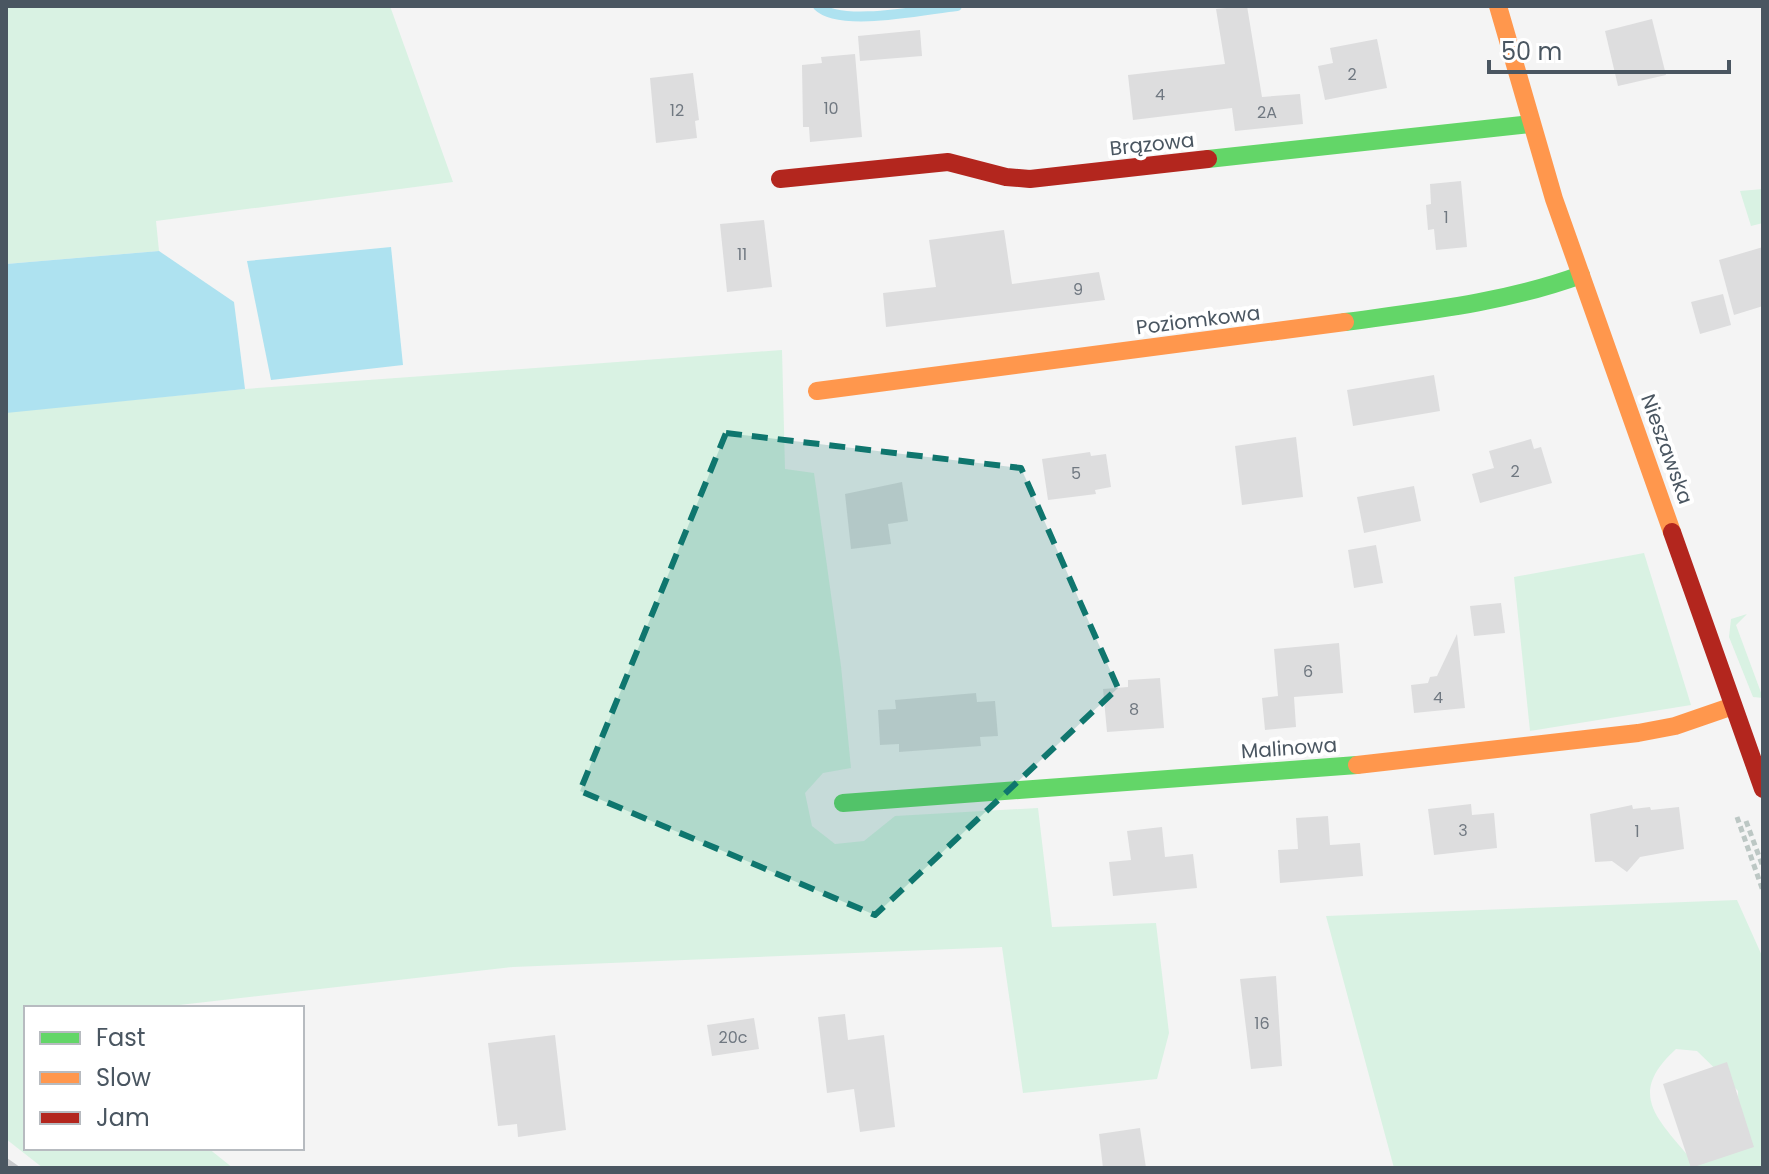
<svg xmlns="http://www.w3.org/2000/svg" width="1769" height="1174" viewBox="0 0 1769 1174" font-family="Poppins,sans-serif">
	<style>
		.green { fill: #d9f2e3; fill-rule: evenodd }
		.water { fill: #aee2f0 }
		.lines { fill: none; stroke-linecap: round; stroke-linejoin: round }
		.stream { stroke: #aee2f0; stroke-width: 10 }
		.building { fill: #ddddde }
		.path { stroke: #bcc7c4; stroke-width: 5; stroke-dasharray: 6 4; stroke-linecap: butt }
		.fast { stroke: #63d668; stroke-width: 18 }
		.slow { stroke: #ff974d; stroke-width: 18 }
		.jam { stroke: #b3261e; stroke-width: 18 }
		.rail { stroke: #c9cacc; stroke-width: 6 }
		.marked { fill: #0f766e; fill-opacity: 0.2; stroke: #0f766e; stroke-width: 6; stroke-dasharray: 16 10; stroke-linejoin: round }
		.labels { text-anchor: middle; stroke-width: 8; stroke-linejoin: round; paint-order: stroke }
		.number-label { font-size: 16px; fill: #707881 }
		.street-label { font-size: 20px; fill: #4a5661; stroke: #fff }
	</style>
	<rect width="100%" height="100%" fill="#f4f4f4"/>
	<!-- green -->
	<g class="green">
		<path d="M 6,6 L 390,6 L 453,182 L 156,221 L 159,251 L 6,264 Z"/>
		<path d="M 1763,189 L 1763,223 L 1751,226 L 1740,191 Z"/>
		<path d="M 782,350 L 785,469 L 814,473 L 841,666 L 851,768 L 823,773 L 805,793 L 812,826 L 835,844 L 864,841 L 895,816 L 1038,808 L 1052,927 L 1156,923 L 1169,1033 L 1157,1079 L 1023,1093 L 1002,947 L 513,967 L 153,1008 L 26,1008 L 26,1148 L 208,1148 L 233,1168 L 43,1168 L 6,1139 L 6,412 L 245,389 Z"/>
		<path d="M 1644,553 L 1691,705 L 1530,731 L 1514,577 Z"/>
		<path d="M 1747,614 L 1736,625 L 1763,698 L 1753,697 L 1729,637 L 1731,619 Z"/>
		<path d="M 1737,900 L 1763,958 L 1763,1168 L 1394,1168 L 1326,916 ZM 1676,1049 L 1697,1051 L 1738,1091 L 1739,1125 L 1689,1157 C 1655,1116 1628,1093 1676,1049 Z"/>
	</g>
	<!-- water -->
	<g class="water">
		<path d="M 391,247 L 403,365 L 271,380 L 247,261 Z"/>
		<path d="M 159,251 L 234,302 L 245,389 L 6,413 L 6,264 Z"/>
	</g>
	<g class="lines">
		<!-- stream -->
		<path class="stream" d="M 818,6 C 840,28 927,9 957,6"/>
	</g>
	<!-- building -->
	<g class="building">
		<path d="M 1247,6 L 1262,97 L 1300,94 L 1303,124 L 1235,131 L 1232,108 L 1133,120 L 1128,75 L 1225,64 L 1216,9 Z"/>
		<path d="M 1652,19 L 1666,75 L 1618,86 L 1605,31 Z"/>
		<path d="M 920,30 L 922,56 L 860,61 L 858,36 Z"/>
		<path d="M 1377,39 L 1387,88 L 1325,100 L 1318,66 L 1333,63 L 1330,48 Z"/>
		<path d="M 855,54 L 862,137 L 810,142 L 809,127 L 803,127 L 802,65 L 822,63 L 821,57 Z"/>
		<path d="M 693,73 L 699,120 L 695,121 L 697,138 L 656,143 L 650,78 Z"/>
		<path d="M 1461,181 L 1467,247 L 1436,250 L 1434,229 L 1428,230 L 1426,205 L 1431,204 L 1430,184 Z"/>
		<path d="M 764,220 L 772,287 L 727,292 L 720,224 Z"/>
		<path d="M 1004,230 L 1012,284 L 1099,272 L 1105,300 L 886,327 L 883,293 L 936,287 L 929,240 Z"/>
		<path d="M 1763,247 L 1763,306 L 1734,315 L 1719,260 Z"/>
		<path d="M 1723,294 L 1731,325 L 1700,334 L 1691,302 Z"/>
		<path d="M 1434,375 L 1440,411 L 1353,426 L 1347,390 Z"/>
		<path d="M 1296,437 L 1303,497 L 1242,505 L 1235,446 Z"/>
		<path d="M 1531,439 L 1534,449 L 1541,447 L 1552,483 L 1480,503 L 1472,474 L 1494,468 L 1489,451 Z"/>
		<path d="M 1090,452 L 1091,456 L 1106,454 L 1111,487 L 1095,490 L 1096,494 L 1048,500 L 1042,459 Z"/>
		<path d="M 902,482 L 908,521 L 888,524 L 891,544 L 851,549 L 845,494 Z"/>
		<path d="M 1414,486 L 1421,521 L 1364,533 L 1357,497 Z"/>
		<path d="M 1376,545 L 1383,583 L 1354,588 L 1348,550 Z"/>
		<path d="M 1501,603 L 1505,633 L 1474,636 L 1470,606 Z"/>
		<path d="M 1457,634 L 1465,708 L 1414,713 L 1411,685 L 1428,683 L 1430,677 L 1437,676 Z"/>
		<path d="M 1339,643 L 1343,693 L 1294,697 L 1296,727 L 1265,730 L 1262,698 L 1278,696 L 1274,649 Z"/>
		<path d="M 1160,678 L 1164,728 L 1107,732 L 1103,689 L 1128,687 L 1128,680 Z"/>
		<path d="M 976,693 L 977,702 L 995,701 L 998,736 L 980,737 L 981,746 L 899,752 L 899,744 L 880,745 L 878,710 L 896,709 L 895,700 Z"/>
		<path d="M 1471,804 L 1472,815 L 1494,813 L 1497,848 L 1434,855 L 1428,809 Z"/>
		<path d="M 1632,805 L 1633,809 L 1650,807 L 1651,810 L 1679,807 L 1684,849 L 1640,857 L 1627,872 L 1612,861 L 1595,862 L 1590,814 Z"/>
		<path d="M 1328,816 L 1330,845 L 1360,843 L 1363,876 L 1280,883 L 1278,850 L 1298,849 L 1296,818 Z"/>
		<path d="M 1162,827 L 1165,857 L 1193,854 L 1197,888 L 1113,896 L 1109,862 L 1131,860 L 1127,831 Z"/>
		<path d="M 1276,976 L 1282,1066 L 1251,1069 L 1240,979 Z"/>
		<path d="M 845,1014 L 848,1040 L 884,1035 L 895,1127 L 860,1132 L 854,1089 L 827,1093 L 818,1017 Z"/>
		<path d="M 754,1018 L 759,1049 L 712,1056 L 707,1025 Z"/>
		<path d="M 555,1035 L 566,1130 L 518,1137 L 517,1124 L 498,1126 L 488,1043 Z"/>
		<path d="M 1727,1062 L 1754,1147 L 1691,1168 L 1663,1084 Z"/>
		<path d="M 1140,1128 L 1146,1168 L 1103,1168 L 1099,1134 Z"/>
	</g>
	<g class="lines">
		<!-- path -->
		<g class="path">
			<path d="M 1737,817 L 1763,891"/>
			<path d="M 1746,821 L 1763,867"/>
		</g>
		<!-- fast -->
		<g class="fast">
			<path d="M 1208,159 L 1531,124"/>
			<path d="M 1345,322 C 1426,311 1504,303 1581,275"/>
			<path d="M 843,803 L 1357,765"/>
		</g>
		<!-- slow -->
		<g class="slow">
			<path d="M 1498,6 L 1554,199 L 1672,532"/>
			<path d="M 817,391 L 1345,322"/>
			<path d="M 1357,765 L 1638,733 L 1675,726 L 1733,706"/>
		</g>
		<!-- jam -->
		<g class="jam">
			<path d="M 780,179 L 948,162 L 1006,177 L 1030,179 L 1208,159"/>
			<path d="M 1672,532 L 1763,789"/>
		</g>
		<!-- rail -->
		<path class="rail" d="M 6,1161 L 16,1168"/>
	</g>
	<!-- marked area -->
	<path class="marked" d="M 726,433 L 1021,468 L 1118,688 L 875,915 L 580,791 Z"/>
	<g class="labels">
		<!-- number labels -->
		<g class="number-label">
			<text x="1352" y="80">2</text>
			<text x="1160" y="100">4</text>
			<text x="831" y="114">10</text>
			<text x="677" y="116">12</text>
			<text x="1267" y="118">2A</text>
			<text x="1446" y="223">1</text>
			<text x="742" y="260">11</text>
			<text x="1078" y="295">9</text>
			<text x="1515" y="477">2</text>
			<text x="1076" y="479">5</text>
			<text x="1308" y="677">6</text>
			<text x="1438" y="703">4</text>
			<text x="1134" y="715">8</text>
			<text x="1463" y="836">3</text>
			<text x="1637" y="837">1</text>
			<text x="1262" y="1029">16</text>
			<text x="733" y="1043">20c</text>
		</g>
		<!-- street labels -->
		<g class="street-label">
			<text transform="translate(1152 144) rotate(-6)" y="7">Brązowa</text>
			<text transform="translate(1198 320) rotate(-7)" y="7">Poziomkowa</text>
			<text transform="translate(1667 449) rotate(70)" y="7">Nieszawska</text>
			<text transform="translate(1289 748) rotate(-4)" y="7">Malinowa</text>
		</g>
	</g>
	<!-- border -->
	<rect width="1769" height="1174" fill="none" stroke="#4a5661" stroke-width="16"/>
	<!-- legend -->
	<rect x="24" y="1006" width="280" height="144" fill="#ffffff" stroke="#b7bbc0" stroke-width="2"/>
	<rect x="40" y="1032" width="40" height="12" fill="#63d668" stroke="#b7bbc0" stroke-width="2"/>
	<text x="96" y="1046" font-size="24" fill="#4a5661">Fast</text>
	<rect x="40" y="1072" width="40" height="12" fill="#ff974d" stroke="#b7bbc0" stroke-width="2"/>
	<text x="96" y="1086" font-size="24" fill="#4a5661">Slow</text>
	<rect x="40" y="1112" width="40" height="12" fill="#b3261e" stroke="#b7bbc0" stroke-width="2"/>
	<text x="96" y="1126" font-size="24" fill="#4a5661">Jam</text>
	<!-- scale -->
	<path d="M1489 60v12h240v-12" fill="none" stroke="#4a5661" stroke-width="4"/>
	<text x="1501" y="60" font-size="24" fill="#4a5661" stroke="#ffffff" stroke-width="6" paint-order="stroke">50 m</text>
</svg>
